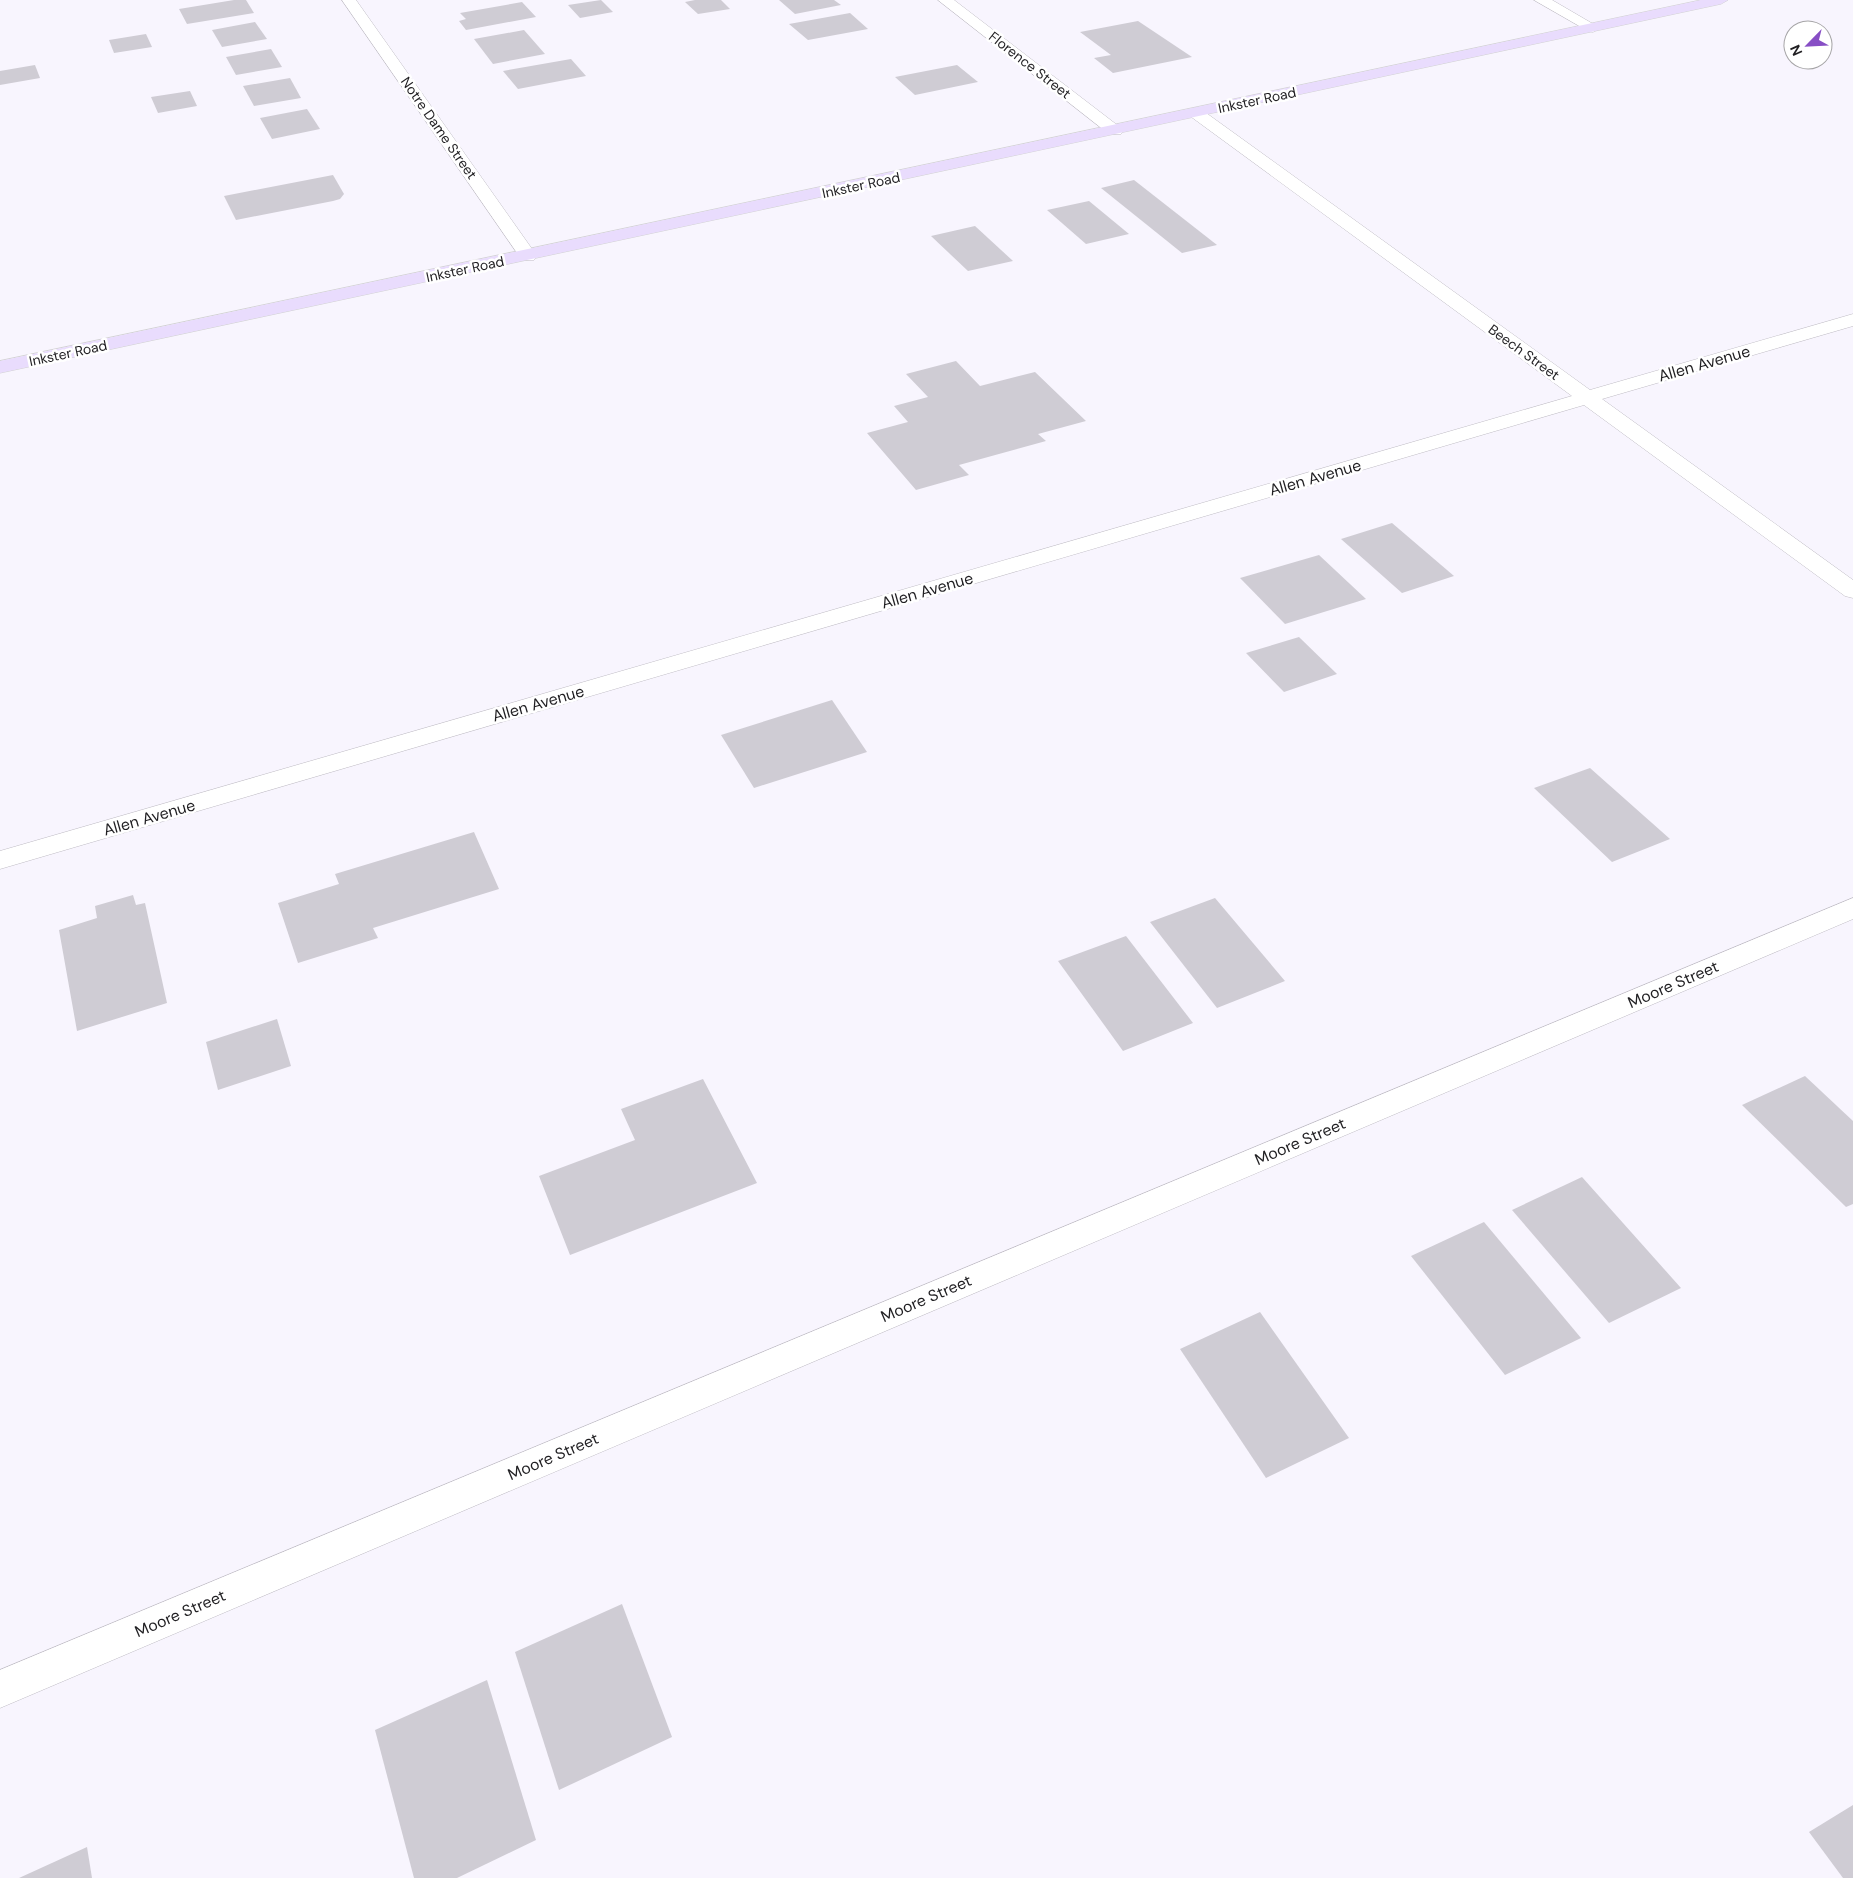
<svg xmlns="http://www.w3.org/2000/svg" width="1853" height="1878" viewBox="0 0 1853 1878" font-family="'DM Sans',sans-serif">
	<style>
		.building { fill: #cfccd4 }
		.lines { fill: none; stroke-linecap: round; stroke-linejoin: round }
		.minor-casing { stroke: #bfbcc4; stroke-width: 1 }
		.major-casing { stroke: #d2d2d3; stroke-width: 1 }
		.minor { fill: #fff; fill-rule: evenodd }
		.major { fill: #e9dcfd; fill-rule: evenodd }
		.labels { text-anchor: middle; stroke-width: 5; stroke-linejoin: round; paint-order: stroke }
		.far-street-label { font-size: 14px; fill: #201f22; stroke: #fff }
		.street-label { font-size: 16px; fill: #201f22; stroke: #fff }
	</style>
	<rect width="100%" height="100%" fill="#f8f5fe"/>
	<!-- building -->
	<g class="building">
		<path d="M 234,0 L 246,0 L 254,13 L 187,24 L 179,9 Z"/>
		<path d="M 601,0 L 613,12 L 580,18 L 568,5 Z"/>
		<path d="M 695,0 L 721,0 L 730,9 L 698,14 L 685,2 Z"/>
		<path d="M 779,0 L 834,0 L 841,5 L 795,14 Z"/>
		<path d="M 522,2 L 536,17 L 466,30 L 459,21 L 466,19 L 460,13 Z"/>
		<path d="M 850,13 L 868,29 L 808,40 L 789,24 Z"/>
		<path d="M 1138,21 L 1192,57 L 1113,73 L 1094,58 L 1111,55 L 1080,32 Z"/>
		<path d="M 255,22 L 267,39 L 222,47 L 212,30 Z"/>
		<path d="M 524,30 L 545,54 L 493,64 L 474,39 Z"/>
		<path d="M 146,34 L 152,47 L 114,53 L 109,40 Z"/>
		<path d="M 271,49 L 282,67 L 236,75 L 226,57 Z"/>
		<path d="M 571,59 L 586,76 L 518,89 L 503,71 Z"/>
		<path d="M 35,65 L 40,78 L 0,85 L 0,71 Z"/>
		<path d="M 957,65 L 978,82 L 915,95 L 895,77 Z"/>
		<path d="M 290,78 L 301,98 L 254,106 L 243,86 Z"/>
		<path d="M 190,91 L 197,106 L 158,113 L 151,97 Z"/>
		<path d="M 307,109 L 320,129 L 272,139 L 260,118 Z"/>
		<path d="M 333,175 L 344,194 L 340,199 L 333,201 L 236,220 L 224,196 Z"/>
		<path d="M 1134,180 L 1217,245 L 1182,253 L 1101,188 Z"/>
		<path d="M 1089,201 L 1129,234 L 1086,244 L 1047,210 Z"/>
		<path d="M 975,226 L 1013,261 L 968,271 L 931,236 Z"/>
		<path d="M 956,361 L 980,386 L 1035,372 L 1086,421 L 1038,434 L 1046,441 L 959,465 L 969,475 L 916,490 L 867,433 L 908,422 L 894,406 L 928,397 L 906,374 Z"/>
		<path d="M 1392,523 L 1454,576 L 1402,593 L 1341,539 Z"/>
		<path d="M 1319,555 L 1366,599 L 1285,624 L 1240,578 Z"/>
		<path d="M 1299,637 L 1337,674 L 1284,692 L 1246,653 Z"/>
		<path d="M 832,700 L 867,752 L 754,788 L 721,735 Z"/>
		<path d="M 1590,768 L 1670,839 L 1612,862 L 1534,788 Z"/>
		<path d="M 474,832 L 499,889 L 373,928 L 378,938 L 298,963 L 278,903 L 339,884 L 335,874 Z"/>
		<path d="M 133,895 L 136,905 L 145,903 L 167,1003 L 77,1031 L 59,930 L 97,918 L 95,906 Z"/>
		<path d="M 1215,898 L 1285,981 L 1217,1008 L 1150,922 Z"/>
		<path d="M 1126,936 L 1193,1023 L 1123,1051 L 1058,961 Z"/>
		<path d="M 277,1019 L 291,1066 L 218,1090 L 206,1042 Z"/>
		<path d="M 1805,1076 L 1853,1121 L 1853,1204 L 1846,1207 L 1742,1105 Z"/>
		<path d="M 703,1079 L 757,1183 L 570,1255 L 539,1176 L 635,1140 L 621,1109 Z"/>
		<path d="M 1582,1177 L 1681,1288 L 1609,1323 L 1512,1210 Z"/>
		<path d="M 1484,1222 L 1581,1338 L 1505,1375 L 1411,1256 Z"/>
		<path d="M 1260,1312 L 1349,1438 L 1266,1478 L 1180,1349 Z"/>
		<path d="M 622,1604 L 672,1737 L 559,1790 L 515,1652 Z"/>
		<path d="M 487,1680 L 536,1840 L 457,1878 L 414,1878 L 375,1730 Z"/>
		<path d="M 1853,1805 L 1853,1878 L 1843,1878 L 1809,1832 Z"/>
		<path d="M 87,1847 L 92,1878 L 19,1878 Z"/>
	</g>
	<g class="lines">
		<defs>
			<g id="minor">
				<path d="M 342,0 L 356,0 L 537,256 L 534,260 L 522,260 Z"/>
				<path d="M 938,0 L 954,0 L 1121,128 L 1123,131 L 1121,134 L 1109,134 Z"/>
				<path d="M 1534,0 L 1552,0 L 1600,28 L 1593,32 L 1588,31 Z"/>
				<path d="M 1196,108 L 1202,110 L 1590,390 L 1853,314 L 1853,326 L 1602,399 L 1853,580 L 1853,598 L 1845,596 L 1584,405 L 0,869 L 0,851 L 1572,396 L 1190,116 L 1188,113 L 1190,110 Z"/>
				<path d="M 1853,898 L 1853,919 L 0,1708 L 0,1670 Z"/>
			</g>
			<path id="major" d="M 1701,0 L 1728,0 L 1721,4 L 0,373 L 0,361 Z"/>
		</defs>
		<!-- minor casing -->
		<use href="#minor" class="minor-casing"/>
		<!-- major casing -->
		<use href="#major" class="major-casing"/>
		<!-- minor -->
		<use href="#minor" class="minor"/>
		<!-- major -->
		<use href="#major" class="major"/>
	</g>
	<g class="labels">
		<!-- far-street labels -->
		<g class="far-street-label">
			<text transform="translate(1030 65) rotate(38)" y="5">Florence Street</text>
			<text transform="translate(1257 100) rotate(-12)" y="5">Inkster Road</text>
			<text transform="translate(439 128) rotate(55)" y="5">Notre Dame Street</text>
			<text transform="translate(861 185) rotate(-12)" y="5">Inkster Road</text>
			<text transform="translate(465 269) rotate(-12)" y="5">Inkster Road</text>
			<text transform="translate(1524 352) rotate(36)" y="5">Beech Street</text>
			<text transform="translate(68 353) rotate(-12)" y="5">Inkster Road</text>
		</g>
		<!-- street labels -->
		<g class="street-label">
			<text transform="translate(1704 363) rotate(-16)" y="6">Allen Avenue</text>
			<text transform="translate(1315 477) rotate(-16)" y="6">Allen Avenue</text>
			<text transform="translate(927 590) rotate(-16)" y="6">Allen Avenue</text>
			<text transform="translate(538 703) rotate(-16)" y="6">Allen Avenue</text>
			<text transform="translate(149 817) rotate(-16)" y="6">Allen Avenue</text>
			<text transform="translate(1673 984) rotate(-23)" y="6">Moore Street</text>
			<text transform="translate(1300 1141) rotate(-23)" y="6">Moore Street</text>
			<text transform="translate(926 1298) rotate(-23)" y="6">Moore Street</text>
			<text transform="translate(553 1456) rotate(-23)" y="6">Moore Street</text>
			<text transform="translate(180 1613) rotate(-23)" y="6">Moore Street</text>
		</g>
	</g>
	<!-- north arrow -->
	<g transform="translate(1808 45) rotate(246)"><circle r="24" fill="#ffffff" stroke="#a6a5a7"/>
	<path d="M0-4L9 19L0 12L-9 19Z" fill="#874ec5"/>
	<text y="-8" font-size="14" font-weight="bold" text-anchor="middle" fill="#201f22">N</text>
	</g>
</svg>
